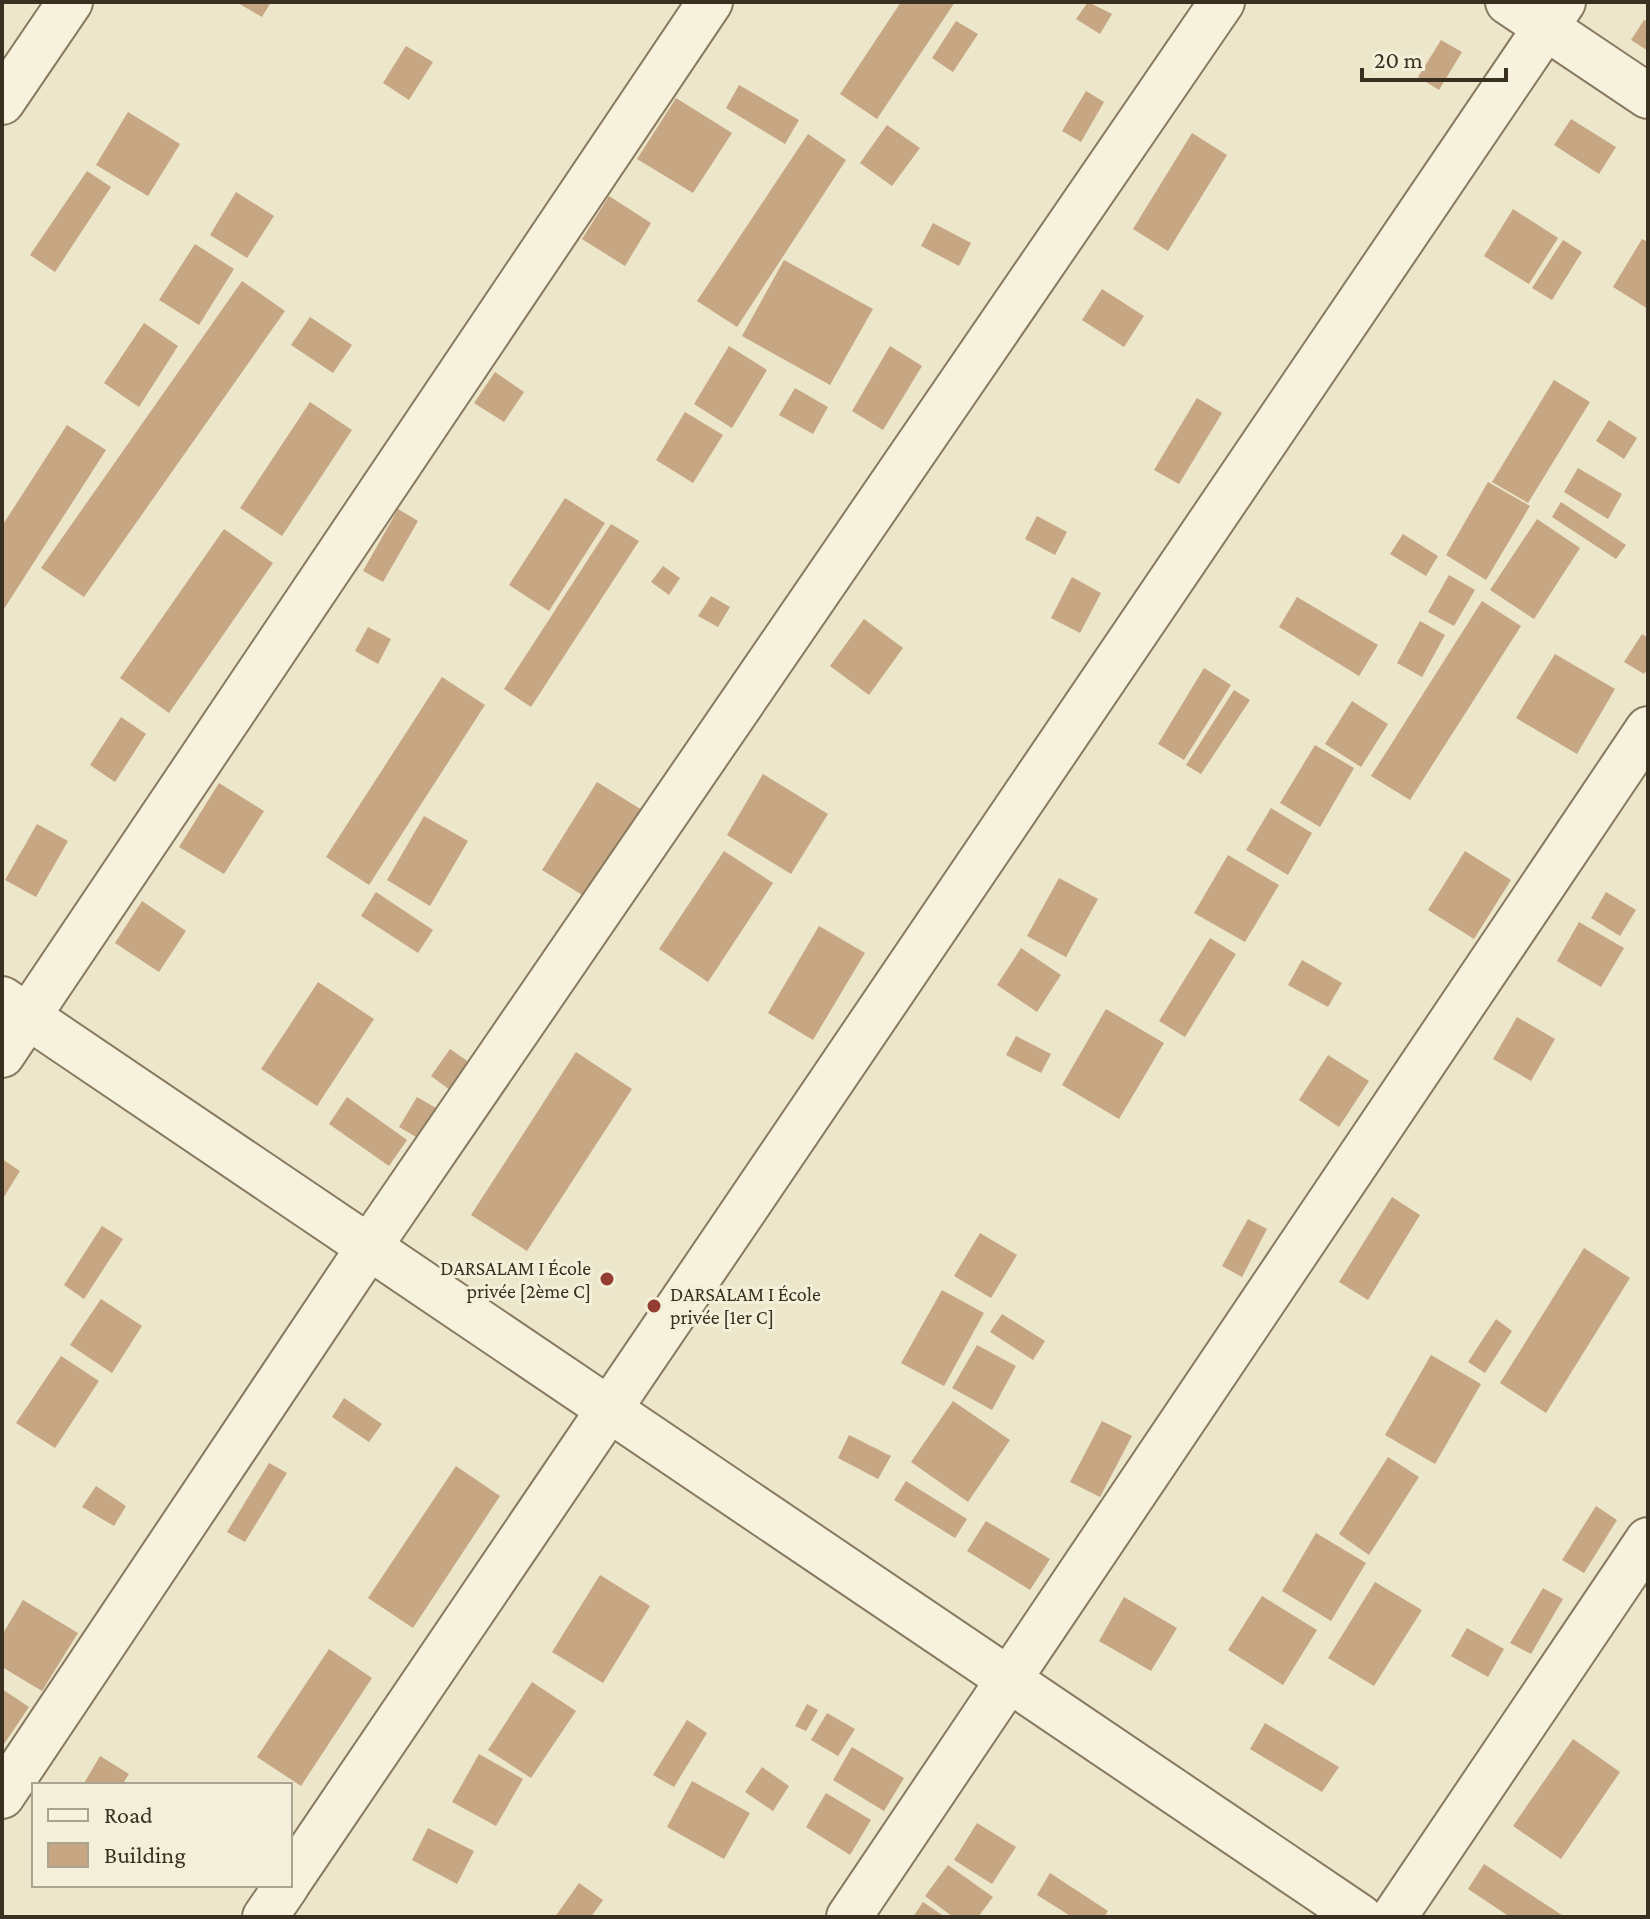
<svg xmlns="http://www.w3.org/2000/svg" width="1650" height="1919" viewBox="0 0 1650 1919" font-family="'Crimson Pro',serif">
	<style>
		.building { fill: #c7a783 }
		.lines { fill: none; stroke-linecap: round; stroke-linejoin: round }
		.street-casing { stroke: #88795f; stroke-width: 48 }
		.street { stroke: #f7f2dd; stroke-width: 44 }
		.poi-dot { fill: #933d33; stroke: #f4efd9; stroke-width: 3 }
		.labels { text-anchor: middle; stroke-width: 6; stroke-linejoin: round; paint-order: stroke }
		.poi-label { font-size: 20px; fill: #393022; stroke: #f4efd9; text-anchor: end }
	</style>
	<rect width="100%" height="100%" fill="#ece6ca"/>
	<!-- building -->
	<g class="building">
		<path d="M 236,2 L 271,2 L 262,17 Z"/>
		<path d="M 901,2 L 955,2 L 877,119 L 840,94 Z"/>
		<path d="M 1088,2 L 1112,14 L 1100,34 L 1076,19 Z"/>
		<path d="M 1644,20 L 1648,22 L 1648,51 L 1631,40 Z"/>
		<path d="M 956,21 L 978,34 L 953,72 L 932,58 Z"/>
		<path d="M 1441,40 L 1462,52 L 1439,90 L 1418,77 Z"/>
		<path d="M 406,46 L 433,62 L 409,100 L 383,83 Z"/>
		<path d="M 739,85 L 799,120 L 785,144 L 726,108 Z"/>
		<path d="M 1086,91 L 1104,102 L 1081,142 L 1062,131 Z"/>
		<path d="M 676,98 L 732,133 L 693,193 L 637,159 Z"/>
		<path d="M 128,112 L 180,144 L 148,196 L 96,165 Z"/>
		<path d="M 1571,119 L 1616,147 L 1599,174 L 1554,145 Z"/>
		<path d="M 887,125 L 920,148 L 892,186 L 860,163 Z"/>
		<path d="M 1192,133 L 1227,155 L 1168,251 L 1133,229 Z"/>
		<path d="M 808,134 L 846,160 L 737,327 L 697,301 Z"/>
		<path d="M 87,171 L 111,187 L 55,272 L 30,255 Z"/>
		<path d="M 236,192 L 274,216 L 247,258 L 210,235 Z"/>
		<path d="M 609,196 L 651,223 L 625,266 L 582,239 Z"/>
		<path d="M 1513,209 L 1558,238 L 1529,284 L 1484,256 Z"/>
		<path d="M 933,223 L 971,243 L 959,266 L 921,246 Z"/>
		<path d="M 1642,239 L 1648,242 L 1648,309 L 1613,287 Z"/>
		<path d="M 1563,240 L 1582,252 L 1552,300 L 1532,288 Z"/>
		<path d="M 195,244 L 234,269 L 199,325 L 159,300 Z"/>
		<path d="M 784,260 L 873,309 L 830,385 L 742,336 Z"/>
		<path d="M 242,281 L 285,311 L 84,597 L 41,568 Z"/>
		<path d="M 1102,289 L 1144,316 L 1124,347 L 1082,320 Z"/>
		<path d="M 310,317 L 352,345 L 333,373 L 291,345 Z"/>
		<path d="M 144,323 L 178,346 L 139,407 L 104,383 Z"/>
		<path d="M 729,346 L 767,370 L 732,428 L 694,404 Z"/>
		<path d="M 890,346 L 922,366 L 883,430 L 852,411 Z"/>
		<path d="M 495,372 L 524,392 L 504,422 L 474,403 Z"/>
		<path d="M 1554,380 L 1590,402 L 1528,503 L 1492,482 Z"/>
		<path d="M 795,388 L 828,407 L 813,434 L 779,415 Z"/>
		<path d="M 1197,398 L 1222,413 L 1179,484 L 1154,470 Z"/>
		<path d="M 310,402 L 352,430 L 282,536 L 240,508 Z"/>
		<path d="M 685,412 L 723,435 L 693,483 L 656,460 Z"/>
		<path d="M 1609,420 L 1637,438 L 1624,459 L 1596,441 Z"/>
		<path d="M 67,425 L 106,450 L 2,612 L 2,526 Z"/>
		<path d="M 1578,468 L 1622,494 L 1608,519 L 1564,492 Z"/>
		<path d="M 1488,482 L 1530,506 L 1486,580 L 1446,555 Z"/>
		<path d="M 565,498 L 605,523 L 549,611 L 509,585 Z"/>
		<path d="M 1561,502 L 1626,545 L 1616,559 L 1552,517 Z"/>
		<path d="M 398,509 L 418,521 L 383,582 L 363,571 Z"/>
		<path d="M 1037,516 L 1067,532 L 1055,555 L 1025,539 Z"/>
		<path d="M 1537,519 L 1580,548 L 1534,619 L 1490,590 Z"/>
		<path d="M 611,524 L 639,541 L 531,707 L 504,689 Z"/>
		<path d="M 224,529 L 273,563 L 169,713 L 120,678 Z"/>
		<path d="M 1403,534 L 1438,556 L 1426,576 L 1390,554 Z"/>
		<path d="M 663,566 L 680,578 L 669,595 L 651,582 Z"/>
		<path d="M 1449,575 L 1475,590 L 1454,626 L 1428,612 Z"/>
		<path d="M 1072,577 L 1101,593 L 1080,633 L 1051,618 Z"/>
		<path d="M 711,596 L 730,607 L 718,627 L 698,616 Z"/>
		<path d="M 1297,597 L 1378,645 L 1359,676 L 1279,627 Z"/>
		<path d="M 1482,601 L 1521,626 L 1410,800 L 1371,776 Z"/>
		<path d="M 864,619 L 903,648 L 869,695 L 830,666 Z"/>
		<path d="M 1420,621 L 1445,635 L 1422,677 L 1397,663 Z"/>
		<path d="M 368,627 L 391,639 L 378,664 L 355,651 Z"/>
		<path d="M 1642,634 L 1648,638 L 1648,668 L 1644,674 L 1624,662 Z"/>
		<path d="M 1555,654 L 1615,689 L 1577,754 L 1516,718 Z"/>
		<path d="M 1204,668 L 1231,685 L 1184,760 L 1158,744 Z"/>
		<path d="M 442,677 L 485,705 L 369,885 L 326,857 Z"/>
		<path d="M 1234,690 L 1250,700 L 1201,774 L 1186,765 Z"/>
		<path d="M 1352,701 L 1388,724 L 1361,767 L 1325,744 Z"/>
		<path d="M 121,717 L 146,734 L 115,782 L 90,765 Z"/>
		<path d="M 1315,745 L 1354,768 L 1320,827 L 1280,803 Z"/>
		<path d="M 763,774 L 828,814 L 791,874 L 727,835 Z"/>
		<path d="M 597,782 L 642,810 L 587,898 L 542,870 Z"/>
		<path d="M 219,783 L 264,811 L 224,874 L 179,847 Z"/>
		<path d="M 1271,808 L 1312,833 L 1288,875 L 1246,850 Z"/>
		<path d="M 424,816 L 468,841 L 430,906 L 387,880 Z"/>
		<path d="M 37,824 L 68,841 L 36,897 L 5,880 Z"/>
		<path d="M 724,851 L 773,883 L 708,982 L 659,949 Z"/>
		<path d="M 1465,851 L 1511,880 L 1474,939 L 1428,910 Z"/>
		<path d="M 1228,855 L 1279,885 L 1245,942 L 1194,913 Z"/>
		<path d="M 1059,878 L 1098,899 L 1066,957 L 1027,936 Z"/>
		<path d="M 376,892 L 433,930 L 418,953 L 361,916 Z"/>
		<path d="M 1606,892 L 1636,910 L 1620,936 L 1591,918 Z"/>
		<path d="M 142,901 L 186,931 L 159,972 L 115,943 Z"/>
		<path d="M 1579,922 L 1624,948 L 1601,987 L 1557,961 Z"/>
		<path d="M 819,926 L 865,953 L 813,1040 L 768,1013 Z"/>
		<path d="M 1210,938 L 1236,954 L 1185,1037 L 1159,1021 Z"/>
		<path d="M 1021,948 L 1061,975 L 1037,1012 L 997,985 Z"/>
		<path d="M 1302,960 L 1342,983 L 1328,1007 L 1288,985 Z"/>
		<path d="M 318,982 L 374,1019 L 317,1106 L 261,1069 Z"/>
		<path d="M 1106,1009 L 1164,1043 L 1119,1119 L 1062,1085 Z"/>
		<path d="M 1517,1017 L 1555,1039 L 1531,1081 L 1493,1059 Z"/>
		<path d="M 1016,1036 L 1051,1054 L 1041,1073 L 1006,1055 Z"/>
		<path d="M 450,1049 L 469,1062 L 450,1090 L 431,1076 Z"/>
		<path d="M 576,1052 L 632,1089 L 527,1251 L 471,1215 Z"/>
		<path d="M 1328,1055 L 1369,1081 L 1339,1127 L 1299,1100 Z"/>
		<path d="M 347,1097 L 407,1140 L 389,1166 L 329,1124 Z"/>
		<path d="M 417,1097 L 436,1108 L 418,1138 L 399,1127 Z"/>
		<path d="M 2,1159 L 20,1171 L 2,1200 Z"/>
		<path d="M 1392,1197 L 1420,1215 L 1368,1300 L 1339,1282 Z"/>
		<path d="M 1248,1219 L 1267,1229 L 1242,1277 L 1222,1266 Z"/>
		<path d="M 102,1226 L 123,1239 L 84,1299 L 64,1285 Z"/>
		<path d="M 980,1233 L 1017,1255 L 991,1298 L 954,1276 Z"/>
		<path d="M 1584,1248 L 1630,1278 L 1546,1413 L 1500,1383 Z"/>
		<path d="M 942,1290 L 984,1313 L 944,1386 L 901,1363 Z"/>
		<path d="M 101,1299 L 142,1326 L 112,1373 L 70,1345 Z"/>
		<path d="M 1002,1314 L 1045,1341 L 1033,1360 L 990,1332 Z"/>
		<path d="M 1496,1319 L 1512,1331 L 1485,1373 L 1468,1362 Z"/>
		<path d="M 977,1345 L 1016,1366 L 992,1410 L 952,1388 Z"/>
		<path d="M 1431,1355 L 1481,1384 L 1435,1464 L 1385,1435 Z"/>
		<path d="M 61,1356 L 99,1381 L 55,1448 L 16,1423 Z"/>
		<path d="M 344,1398 L 382,1424 L 369,1442 L 332,1417 Z"/>
		<path d="M 953,1401 L 1010,1440 L 968,1502 L 911,1462 Z"/>
		<path d="M 1102,1421 L 1132,1436 L 1100,1497 L 1070,1482 Z"/>
		<path d="M 849,1435 L 891,1456 L 878,1479 L 838,1458 Z"/>
		<path d="M 1388,1457 L 1419,1477 L 1369,1555 L 1339,1534 Z"/>
		<path d="M 269,1463 L 287,1473 L 245,1542 L 227,1532 Z"/>
		<path d="M 456,1466 L 500,1496 L 413,1628 L 368,1598 Z"/>
		<path d="M 906,1481 L 967,1519 L 955,1538 L 894,1500 Z"/>
		<path d="M 96,1486 L 126,1506 L 114,1526 L 82,1507 Z"/>
		<path d="M 1596,1506 L 1617,1520 L 1584,1573 L 1562,1560 Z"/>
		<path d="M 986,1521 L 1050,1559 L 1030,1590 L 967,1551 Z"/>
		<path d="M 1316,1533 L 1366,1563 L 1331,1621 L 1282,1591 Z"/>
		<path d="M 600,1575 L 650,1606 L 603,1683 L 552,1652 Z"/>
		<path d="M 1375,1582 L 1422,1610 L 1374,1686 L 1328,1658 Z"/>
		<path d="M 1543,1588 L 1563,1599 L 1531,1654 L 1510,1643 Z"/>
		<path d="M 1262,1596 L 1317,1630 L 1283,1685 L 1228,1650 Z"/>
		<path d="M 1124,1597 L 1177,1628 L 1151,1671 L 1099,1641 Z"/>
		<path d="M 23,1600 L 78,1633 L 42,1691 L 2,1667 L 2,1635 Z"/>
		<path d="M 1467,1628 L 1504,1649 L 1488,1677 L 1451,1656 Z"/>
		<path d="M 329,1649 L 372,1678 L 301,1786 L 257,1757 Z"/>
		<path d="M 532,1682 L 576,1711 L 531,1778 L 488,1750 Z"/>
		<path d="M 2,1689 L 29,1707 L 2,1747 Z"/>
		<path d="M 807,1704 L 818,1710 L 806,1731 L 795,1726 Z"/>
		<path d="M 827,1713 L 855,1729 L 838,1756 L 811,1740 Z"/>
		<path d="M 687,1720 L 707,1733 L 674,1787 L 653,1775 Z"/>
		<path d="M 1265,1723 L 1339,1767 L 1322,1792 L 1250,1749 Z"/>
		<path d="M 1573,1739 L 1620,1772 L 1561,1859 L 1513,1826 Z"/>
		<path d="M 852,1747 L 904,1778 L 884,1811 L 833,1780 Z"/>
		<path d="M 479,1754 L 523,1779 L 496,1826 L 452,1802 Z"/>
		<path d="M 100,1756 L 129,1774 L 122,1785 L 83,1785 Z"/>
		<path d="M 762,1767 L 789,1786 L 773,1811 L 745,1792 Z"/>
		<path d="M 692,1781 L 750,1813 L 724,1859 L 667,1827 Z"/>
		<path d="M 826,1793 L 871,1820 L 850,1855 L 806,1827 Z"/>
		<path d="M 977,1823 L 1016,1847 L 992,1884 L 954,1860 Z"/>
		<path d="M 428,1828 L 474,1851 L 457,1884 L 412,1860 Z"/>
		<path d="M 1484,1864 L 1565,1917 L 1510,1917 L 1468,1889 Z"/>
		<path d="M 948,1865 L 993,1897 L 978,1917 L 953,1917 L 925,1896 Z"/>
		<path d="M 1050,1873 L 1108,1911 L 1104,1917 L 1072,1917 L 1037,1895 Z"/>
		<path d="M 579,1883 L 603,1900 L 591,1917 L 555,1917 Z"/>
		<path d="M 923,1902 L 945,1917 L 913,1917 Z"/>
	</g>
	<g class="lines">
		<defs>
			<g id="street">
				<path d="M 1508,2 L 1648,96"/>
				<path d="M 2,102 L 70,2"/>
				<path d="M 2,999 L 1360,1917"/>
				<path d="M 2,1055 L 710,2"/>
				<path d="M 2,1796 L 369,1247 L 1222,2"/>
				<path d="M 290,1880 L 1563,2"/>
				<path d="M 265,1917 L 287,1885"/>
				<path d="M 849,1917 L 1648,729"/>
				<path d="M 1394,1917 L 1648,1540"/>
			</g>
		</defs>
		<!-- street casing -->
		<use href="#street" class="street-casing"/>
		<!-- street -->
		<use href="#street" class="street"/>
	</g>
	<!-- markers -->
	<g class="poi-dot">
		<circle cx="607" cy="1279" r="8"/>
		<circle cx="654" cy="1306" r="8"/>
	</g>
	<g class="labels">
		<!-- poi labels -->
		<g class="poi-label">
			<text x="591" y="1275">DARSALAM I École<tspan x="591" dy="23">privée [2ème C]</tspan></text>
			<text x="670" y="1301" text-anchor="start">DARSALAM I École<tspan x="670" dy="23">privée [1er C]</tspan></text>
		</g>
	</g>
	<!-- border -->
	<rect width="1650" height="1919" fill="none" stroke="#393022" stroke-width="8"/>
	<!-- legend -->
	<rect x="32" y="1783" width="260" height="104" fill="#f4efd9" stroke="#a9a390" stroke-width="2"/>
	<rect x="48" y="1809" width="40" height="12" fill="#f7f2dd" stroke="#a9a390" stroke-width="2"/>
	<text x="104" y="1823" font-size="24" fill="#393022">Road</text>
	<rect x="48" y="1843" width="40" height="24" fill="#c7a783" stroke="#a9a390" stroke-width="2"/>
	<text x="104" y="1863" font-size="24" fill="#393022">Building</text>
	<!-- scale -->
	<path d="M1362 68v12h144v-12" fill="none" stroke="#393022" stroke-width="4"/>
	<text x="1374" y="68" font-size="24" fill="#393022" stroke="#f4efd9" stroke-width="6" paint-order="stroke">20 m</text>
</svg>
